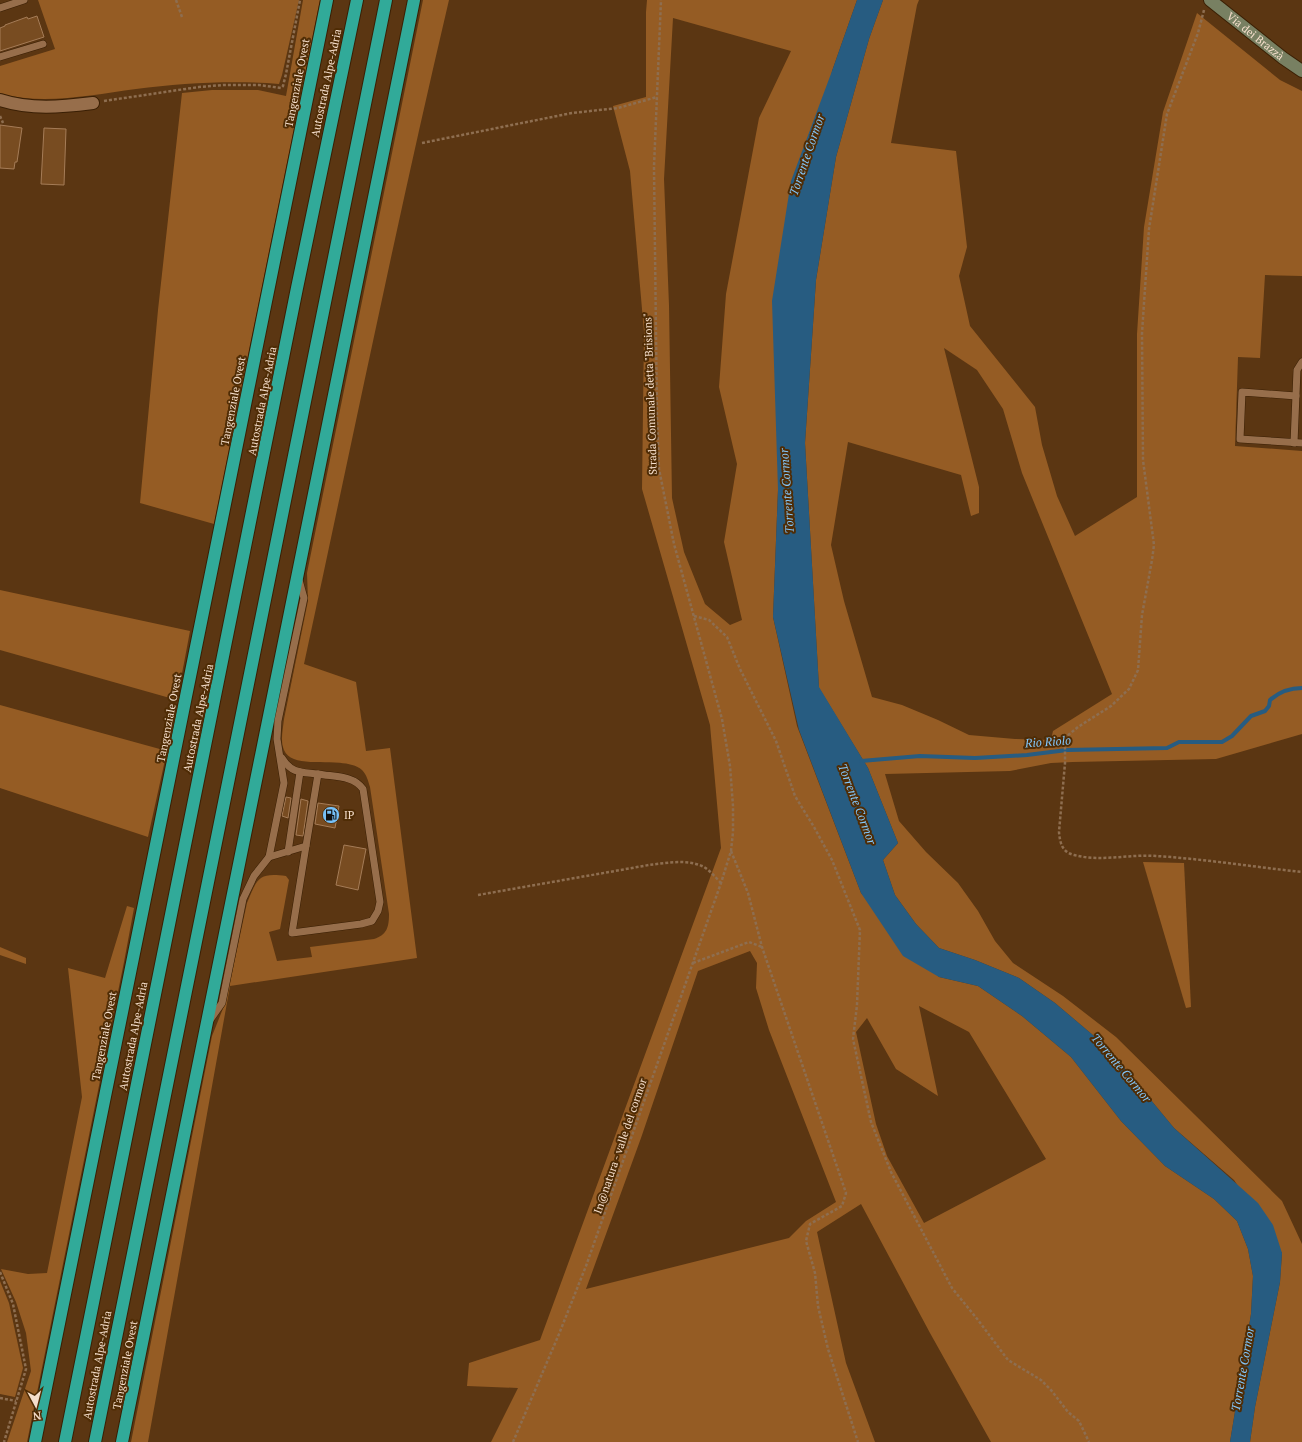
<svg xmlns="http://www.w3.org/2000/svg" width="1302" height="1442" viewBox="0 0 1302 1442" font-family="'PT Serif',serif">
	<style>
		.green { fill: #955c24; fill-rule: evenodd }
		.water { fill: #275c81 }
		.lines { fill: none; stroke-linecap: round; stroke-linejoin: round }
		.stream { stroke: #275c81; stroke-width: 4 }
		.building { fill: #784c21; stroke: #a57c57 }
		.lane-casing { stroke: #3a1f04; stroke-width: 8 }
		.street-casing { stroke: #3a1f04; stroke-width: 14 }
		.secondary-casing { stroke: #3a1f04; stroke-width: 14 }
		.highway-casing { stroke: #3a1f04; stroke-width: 14 }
		.path { stroke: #8e6e50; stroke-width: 2.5; stroke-dasharray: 3 2; stroke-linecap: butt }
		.lane { stroke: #976e4b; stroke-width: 7 }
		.street { stroke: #976e4b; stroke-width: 12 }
		.secondary { stroke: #788062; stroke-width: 12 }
		.highway { stroke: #31aa99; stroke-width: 12 }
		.labels { text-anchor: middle; stroke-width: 4; stroke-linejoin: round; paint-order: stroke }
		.street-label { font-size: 11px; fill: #f5decb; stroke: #4f2c05 }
		.poi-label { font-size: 11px; fill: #f5decb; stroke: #4f2c05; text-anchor: start }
		.water-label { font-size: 12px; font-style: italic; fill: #83c7fb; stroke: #4f2c05 }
	</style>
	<rect width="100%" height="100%" fill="#5b3612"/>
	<!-- green -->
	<g class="green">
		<path d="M 38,0 L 299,0 L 282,75 L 279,84 C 232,80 183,83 136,89 C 91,95 46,105 0,94 L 0,66 L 55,49 Z"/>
		<path d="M 303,0 L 320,0 L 214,524 L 140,503 L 158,310 L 182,93 L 212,90 L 258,90 L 286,96 Z"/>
		<path d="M 423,0 L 449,0 C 397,221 352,442 304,664 L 356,682 L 366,751 L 390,748 L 417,958 L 230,986 L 148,1442 L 131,1442 L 212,1036 L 226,1001 L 247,903 C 257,879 258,872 286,876 L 289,880 L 280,929 L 269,932 L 277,961 L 312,957 L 310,947 L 374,939 C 387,935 389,927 389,914 L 370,787 C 368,781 367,775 362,770 C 344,754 293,772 284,750 C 280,741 283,729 284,719 L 308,601 L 307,573 Z"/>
		<path d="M 647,0 L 857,0 L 832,71 L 778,490 L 773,617 L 797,726 L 861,893 L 939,977 L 978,986 L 1022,1016 L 1071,1057 L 1121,1121 L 1165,1166 L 1214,1199 L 1237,1221 L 1248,1249 L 1253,1276 L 1251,1314 L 1230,1442 L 991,1442 L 930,1333 L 861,1204 L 817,1232 L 846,1363 L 875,1442 L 491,1442 L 518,1388 L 467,1386 L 469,1363 L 540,1340 L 721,848 L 710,725 L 642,489 L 644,332 L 630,171 L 613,106 L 646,97 L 646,12 ZM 673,18 L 791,51 L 759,118 L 726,294 L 719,387 L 737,464 L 724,542 L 742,620 L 730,625 L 705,604 L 684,552 L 672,498 L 669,305 L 664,179 ZM 750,951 L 757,963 L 756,988 L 769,1030 L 836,1202 L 806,1221 L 789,1238 L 586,1289 L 641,1138 L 698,971 ZM 919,1006 L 969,1032 L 1046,1159 L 924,1223 L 887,1156 L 876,1124 L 856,1032 L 867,1018 L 896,1069 L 938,1096 Z"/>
		<path d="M 883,0 L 919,0 L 917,5 L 891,143 L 956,151 L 967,247 L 959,276 L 970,326 L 1035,407 L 1042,445 L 1057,496 L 1075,536 L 1137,497 L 1137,334 L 1144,227 L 1163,112 L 1197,13 L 1280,80 L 1302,91 L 1302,276 L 1265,275 L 1260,358 L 1238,357 L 1235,446 L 1302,451 L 1302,734 L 1216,759 L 1073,762 L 1051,763 L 1010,771 L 885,774 L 899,821 L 926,852 L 958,883 L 978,911 L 995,941 L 1013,963 L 1063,996 L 1116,1037 L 1282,1201 L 1302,1244 L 1302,1442 L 1250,1442 L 1255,1407 L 1280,1282 L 1282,1253 L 1234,1180 L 1174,1128 L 1107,1047 L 1055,1003 L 1019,978 L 975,960 L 939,948 L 916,924 L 895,895 L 883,860 L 898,843 L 868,768 L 819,688 L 805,443 L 816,280 L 836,157 L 869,39 ZM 944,348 L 977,370 L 1003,409 L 1022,473 L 1112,694 L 1053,731 L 1051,740 L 1015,739 L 969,735 L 938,720 L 902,705 L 872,697 L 844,601 L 831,545 L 848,442 L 961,475 L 971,516 L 979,513 L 979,487 Z"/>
		<path d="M 0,590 L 190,631 L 177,700 L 0,650 Z"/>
		<path d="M 0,705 L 167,751 L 148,837 L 0,788 Z"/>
		<path d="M 1143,862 L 1184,863 L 1191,1007 L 1186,1008 Z"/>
		<path d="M 127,906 L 134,908 L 124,962 L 27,1442 L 7,1442 L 31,1371 L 26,1333 L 16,1302 L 1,1269 L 28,1274 L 47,1273 L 82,1097 L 68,968 L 105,978 Z"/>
		<path d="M 0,947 L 26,958 L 26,964 L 0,955 Z"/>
		<path d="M 0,1281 L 9,1303 L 23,1368 L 15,1397 L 0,1394 Z"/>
	</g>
	<!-- water -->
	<path class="water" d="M 857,0 L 883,0 L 869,39 L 836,157 L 816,280 L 805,443 L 819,687 L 868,768 L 898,843 L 883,860 L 895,895 L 916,924 L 939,948 L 975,960 L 1019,978 L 1055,1003 L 1107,1047 L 1174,1128 L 1258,1203 L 1273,1225 L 1282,1253 L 1280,1282 L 1255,1407 L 1250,1442 L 1230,1442 L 1251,1314 L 1253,1276 L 1248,1249 L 1237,1221 L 1214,1199 L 1165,1166 L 1121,1121 L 1071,1057 L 1022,1016 L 978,986 L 939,977 L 903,956 L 861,893 L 799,730 L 773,617 L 778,490 L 772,301 L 791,181 L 832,71 Z"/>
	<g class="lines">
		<!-- stream -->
		<path class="stream" d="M 861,761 L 920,756 L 975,758 L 1027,755 L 1067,750 L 1167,748 L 1179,742 L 1222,742 L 1232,736 L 1251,716 L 1265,711 L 1269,706 L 1270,700 C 1279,692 1289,688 1302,688"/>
	</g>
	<!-- building -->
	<g class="building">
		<path d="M 37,16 L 44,37 L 0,51 L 0,28 L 5,26 L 5,25 L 27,17 L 28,19 Z"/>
		<path d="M 0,125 L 22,128 L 17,162 L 15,162 L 14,169 L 0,168 Z"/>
		<path d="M 44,128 L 66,129 L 64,185 L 41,184 Z"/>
		<path d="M 286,797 L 291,798 L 288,818 L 282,816 Z"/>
		<path d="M 301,799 L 308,801 L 303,836 L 296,835 Z"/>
		<path d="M 318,803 L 339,806 L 335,828 L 315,824 Z"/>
		<path d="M 344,845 L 366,849 L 358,890 L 336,885 Z"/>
	</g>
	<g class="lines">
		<defs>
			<g id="lane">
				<path d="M 0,8 L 24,0"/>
				<path d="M 0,57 L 43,44"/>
				<path d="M 1296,396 L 1242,392 L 1240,439 L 1302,443"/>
				<path d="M 1294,443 L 1297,370 L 1302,362"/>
				<path d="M 306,846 L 292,933 L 361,924 L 372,921 L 378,911 L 380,902 L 363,789 C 353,775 334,777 318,774"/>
				<path d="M 288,852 L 300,772"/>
				<path d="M 269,857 L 306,846 L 318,774 C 301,772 292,774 282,758"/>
				<path d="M 210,1020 L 222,1003 L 243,899 L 254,876 L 269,857 L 284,783 L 277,739 L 278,721 L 304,598 L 299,580"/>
			</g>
			<path id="street" d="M 0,100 C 31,110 61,107 93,103"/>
			<g id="secondary">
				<path id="s1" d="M 1210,0 L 1283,58 L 1302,71"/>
			</g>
			<g id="highway">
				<path d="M 35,1442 L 327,0"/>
				<path d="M 65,1442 L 297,288 L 357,0"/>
				<path d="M 95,1442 L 386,0"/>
				<path d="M 122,1442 L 414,0"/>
			</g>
		</defs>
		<!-- lane casing -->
		<use href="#lane" class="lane-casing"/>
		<!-- street casing -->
		<use href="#street" class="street-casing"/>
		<!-- secondary casing -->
		<use href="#secondary" class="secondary-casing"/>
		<!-- highway casing -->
		<use href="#highway" class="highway-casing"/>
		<!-- path -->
		<g class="path">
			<path d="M 176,0 L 182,17"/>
			<path d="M 1204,10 L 1198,33 L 1167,114 L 1149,229 L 1142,333 L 1143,460 L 1154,545 L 1152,560 L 1142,615 L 1138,670 L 1129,689 L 1111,706 L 1078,727 L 1067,736 L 1065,744 L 1065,763 L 1059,832 C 1060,843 1062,852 1074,855 C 1101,862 1129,854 1156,856 C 1205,859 1254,867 1302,872"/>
			<path d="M 104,101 L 199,87 L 223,85 L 259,85 L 281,88 L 283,86 L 286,74 L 300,0"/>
			<path d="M 0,116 L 3,123"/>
			<path d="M 422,143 L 572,113 L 618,108 L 657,97"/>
			<path d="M 694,616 L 709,620 L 727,637 L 740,669 L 776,741 L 795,796 L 814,827 L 832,860 L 860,930 L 857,1005 L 853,1039 L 871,1122 L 891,1172 L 952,1288 L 978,1320 L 1008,1360 L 1041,1380 L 1051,1390 L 1068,1412 L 1079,1421 L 1089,1442"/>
			<path d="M 731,851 L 748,893 L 762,947 L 846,1193 L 842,1206 L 810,1224 L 806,1241 L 815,1273 L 818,1306 L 828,1349 L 858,1442"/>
			<path d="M 478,895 L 649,865 C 666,863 686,859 702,866 C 709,869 716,878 721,883"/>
			<path d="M 693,963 L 749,942 L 762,947"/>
			<path d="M 0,1272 L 13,1304 L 26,1369 L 4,1442"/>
			<path d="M 0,1398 L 16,1401"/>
			<path d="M 513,1442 L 559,1334 L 586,1266 L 721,883 L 731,851 L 733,832 L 733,806 L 730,766 L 722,719 L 674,544 L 659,469 L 657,418 L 654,167 L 661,0"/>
		</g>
		<!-- lane -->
		<use href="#lane" class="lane"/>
		<!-- street -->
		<use href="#street" class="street"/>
		<!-- secondary -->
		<use href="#secondary" class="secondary"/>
		<!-- highway -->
		<use href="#highway" class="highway"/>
	</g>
	<!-- icons -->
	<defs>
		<symbol id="fuel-disc" viewBox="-11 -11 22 22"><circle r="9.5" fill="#76c0f7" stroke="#4f2c05"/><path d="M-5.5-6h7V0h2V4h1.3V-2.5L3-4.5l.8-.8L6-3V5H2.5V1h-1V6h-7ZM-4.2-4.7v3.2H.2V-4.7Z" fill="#111"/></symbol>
	</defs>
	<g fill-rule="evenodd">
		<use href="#fuel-disc" x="321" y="805" width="20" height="20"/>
	</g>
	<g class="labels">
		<!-- street labels -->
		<g class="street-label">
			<text dy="4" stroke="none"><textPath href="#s1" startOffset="58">Via dei Brazzà</textPath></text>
			<text transform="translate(297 83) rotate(-79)" y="4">Tangenziale Ovest</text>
			<text transform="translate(326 83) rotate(-78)" y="4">Autostrada Alpe-Adria</text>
			<text transform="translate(650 394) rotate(-92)" y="4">Strada Comunale detta "Brisions"</text>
			<text transform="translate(233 401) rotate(-79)" y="4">Tangenziale Ovest</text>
			<text transform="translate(262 401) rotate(-79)" y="4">Autostrada Alpe-Adria</text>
			<text transform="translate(169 718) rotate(-79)" y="4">Tangenziale Ovest</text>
			<text transform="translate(198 718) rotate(-78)" y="4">Autostrada Alpe-Adria</text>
			<text transform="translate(104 1036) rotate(-79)" y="4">Tangenziale Ovest</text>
			<text transform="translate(133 1036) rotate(-79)" y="4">Autostrada Alpe-Adria</text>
			<text transform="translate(620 1146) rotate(-71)" y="4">In@natura - valle del cormor</text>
			<text transform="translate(97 1365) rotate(-79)" y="4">Autostrada Alpe-Adria</text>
			<text transform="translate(125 1365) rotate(-79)" y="4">Tangenziale Ovest</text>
		</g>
		<!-- poi labels -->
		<g class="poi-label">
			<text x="344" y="819">IP</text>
		</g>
		<!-- water labels -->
		<g class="water-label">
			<text transform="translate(807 155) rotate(-71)" y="4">Torrente Cormor</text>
			<text transform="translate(787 491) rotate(-94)" y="4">Torrente Cormor</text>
			<text transform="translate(1048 742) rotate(-4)" y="4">Rio Riolo</text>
			<text transform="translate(857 804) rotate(69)" y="4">Torrente Cormor</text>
			<text transform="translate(1121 1068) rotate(50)" y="4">Torrente Cormor</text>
			<text transform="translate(1243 1369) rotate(-80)" y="4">Torrente Cormor</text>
		</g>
	</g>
	<!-- north arrow -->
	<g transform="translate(36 1406) rotate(173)" stroke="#4f2c05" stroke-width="3" paint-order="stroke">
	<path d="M0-3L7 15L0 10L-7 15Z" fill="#f5decb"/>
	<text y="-6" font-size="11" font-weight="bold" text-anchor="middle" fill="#f5decb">N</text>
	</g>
</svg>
